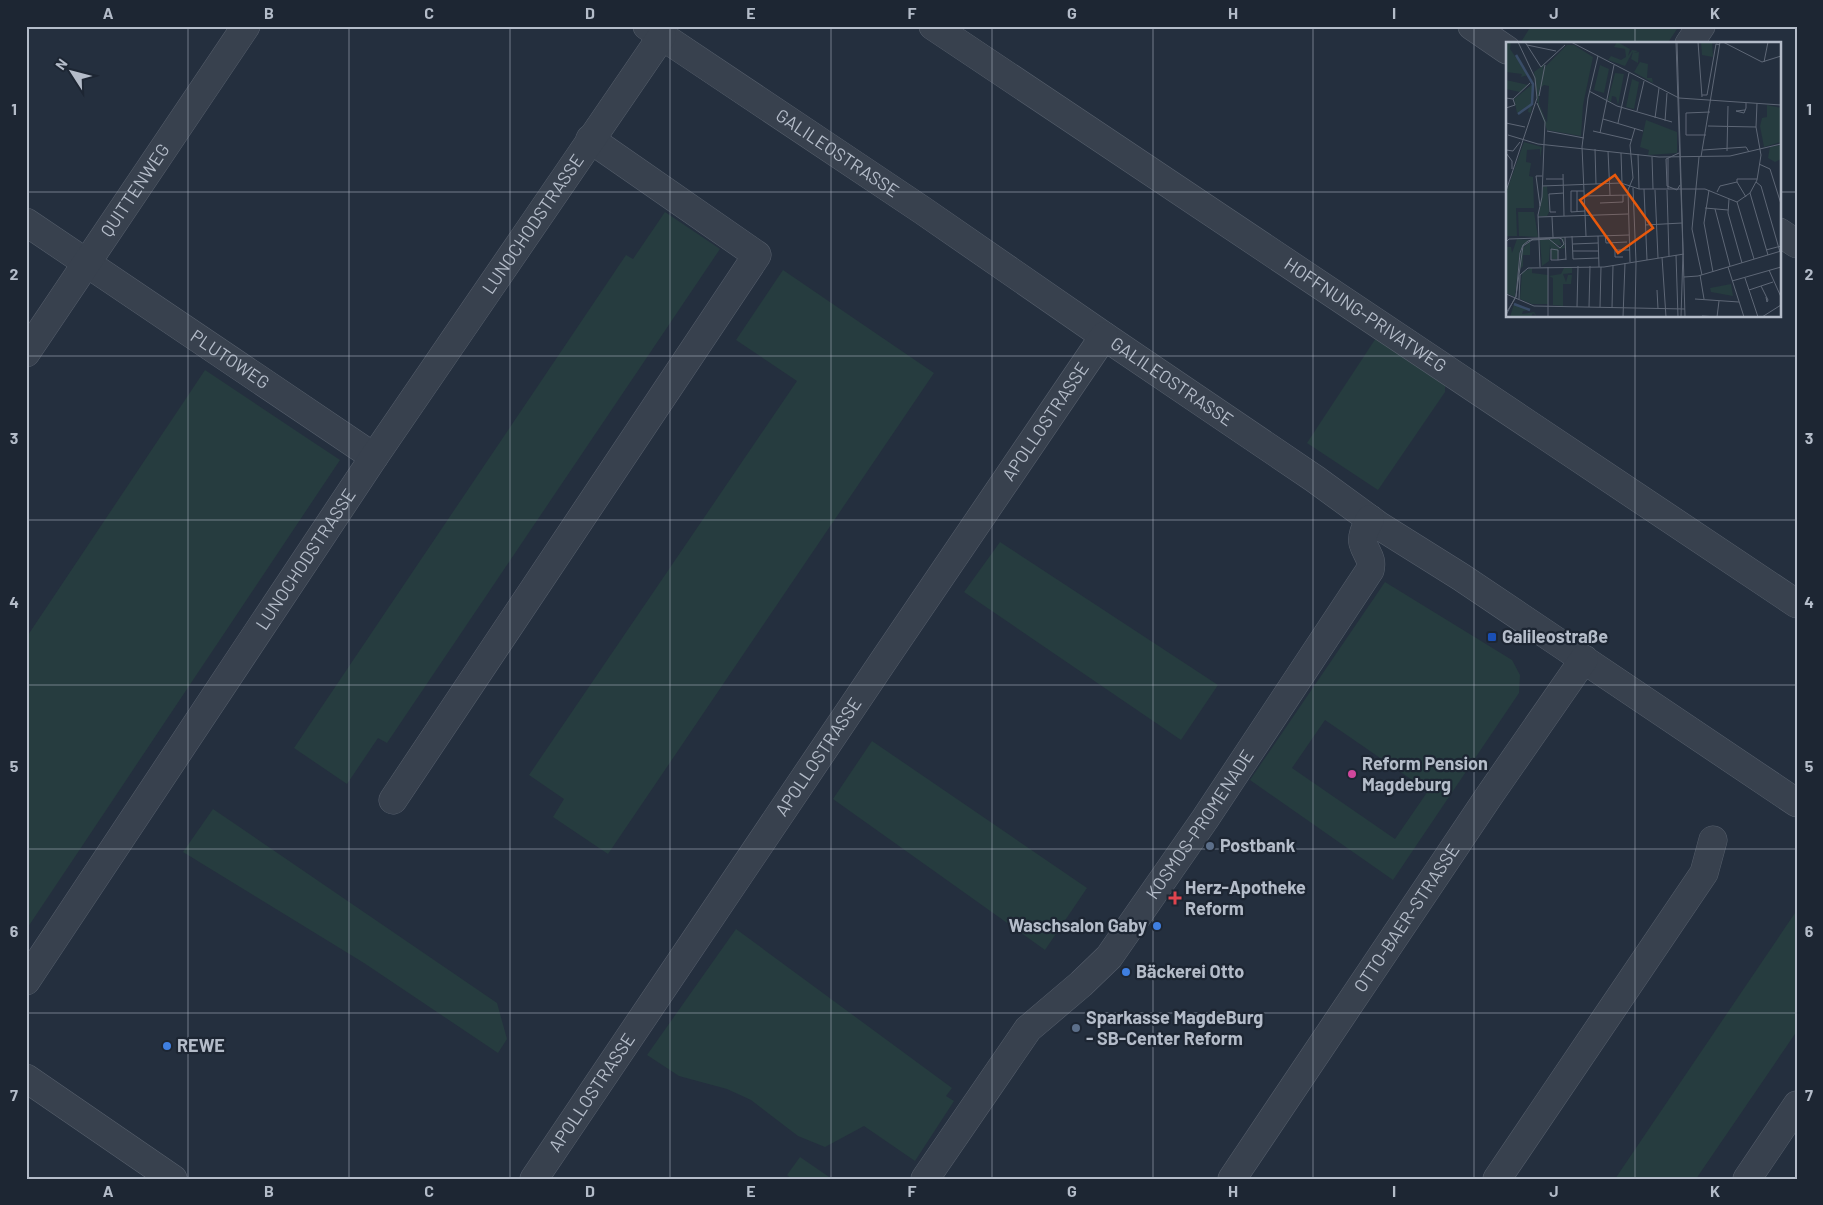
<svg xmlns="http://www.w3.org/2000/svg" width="1823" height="1205" viewBox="0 0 1823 1205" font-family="Barlow,sans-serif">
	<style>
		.green { fill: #263c3f; fill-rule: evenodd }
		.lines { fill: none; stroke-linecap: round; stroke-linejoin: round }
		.street-casing { stroke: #565f6c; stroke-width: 29 }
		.street { stroke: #38414e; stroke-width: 28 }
		.grid { fill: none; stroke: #b4bcc9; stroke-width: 1; stroke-opacity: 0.55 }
		.transit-dot { fill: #1a4fb4; stroke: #1d2633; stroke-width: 2 }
		.hotel-dot { fill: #d1479c; stroke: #1d2633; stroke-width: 2 }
		.service-dot { fill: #5c6f8a; stroke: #1d2633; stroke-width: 2 }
		.health-dot { fill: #e0444e; stroke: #1d2633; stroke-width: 2 }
		.shop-dot { fill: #3f7fe0; stroke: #1d2633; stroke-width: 2 }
		.labels { text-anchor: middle; stroke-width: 4.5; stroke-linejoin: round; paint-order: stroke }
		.street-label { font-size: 18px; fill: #b4bcc9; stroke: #1d2633 }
		.poi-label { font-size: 18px; font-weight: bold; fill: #b4bcc9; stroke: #1d2633; text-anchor: start }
		.inset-river { fill: none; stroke: #394c67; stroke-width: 2.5 }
		.inset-road { fill: none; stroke: #5e6776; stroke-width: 1 }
		.view { fill: #e8590c; fill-opacity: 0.15; stroke: #e8590c; stroke-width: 2.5 }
		.inset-edge { fill: none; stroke: #b4bcc9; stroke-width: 2.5 }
		.neatline { fill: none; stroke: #b4bcc9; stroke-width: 2 }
		.grid-label { font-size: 16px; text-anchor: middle; font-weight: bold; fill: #b4bcc9 }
	</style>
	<rect width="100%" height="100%" fill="#242f3e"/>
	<!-- green -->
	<g class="green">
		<path d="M 1531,26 L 1679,26 L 1667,44 L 1524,44 L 1521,42 Z"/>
		<path d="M 665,212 L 720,249 L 387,743 L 378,738 L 347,784 L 294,748 L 626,255 L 633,259 Z"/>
		<path d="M 783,270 L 934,373 L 608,854 L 553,817 L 564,799 L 529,775 L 797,381 L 736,340 Z"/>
		<path d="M 1378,335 L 1445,385 L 1445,392 L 1378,490 L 1307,443 Z"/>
		<path d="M 205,370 L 340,460 L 26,930 L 26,638 Z"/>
		<path d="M 1000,542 L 1218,685 L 1181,740 L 964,592 Z"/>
		<path d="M 1385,582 L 1512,660 L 1520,675 L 1519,693 L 1393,880 L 1250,780 ZM 1325,720 L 1428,791 L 1395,839 L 1292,768 Z"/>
		<path d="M 872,741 L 1087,888 L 1045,950 L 833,799 Z"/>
		<path d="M 213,809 L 497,1003 L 507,1039 L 498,1053 L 364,963 L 183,852 Z"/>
		<path d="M 1797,910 L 1797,1031 L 1696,1179 L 1615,1179 Z"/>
		<path d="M 736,929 L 952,1088 L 946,1096 L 954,1101 L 915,1161 L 864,1126 L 825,1147 L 798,1136 L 751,1100 L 727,1089 L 679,1076 L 647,1055 Z"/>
		<path d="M 800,1157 L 832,1179 L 792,1179 L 787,1175 Z"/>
	</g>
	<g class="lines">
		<defs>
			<g id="street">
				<path id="s1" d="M 647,26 L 922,210 L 1104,336 L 1315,479 L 1378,525 L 1461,577 L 1797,803"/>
				<path id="s2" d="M 933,26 L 1797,604"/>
				<path d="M 1472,26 L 1507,50"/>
				<path d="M 1689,44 L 1701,26"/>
				<path id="s3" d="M 26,222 L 374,457"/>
				<path d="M 1779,232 L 1797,244"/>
				<path id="s4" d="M 26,353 L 246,26"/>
				<path d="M 393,800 L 757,255 L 590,139"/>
				<path id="s5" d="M 26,981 L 374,457 L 662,36"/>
				<path d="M 26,1078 L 173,1179"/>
				<path id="s6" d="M 534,1179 L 886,657 L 1104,336"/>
				<path id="s7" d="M 925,1179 L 1028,1029 L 1081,984 L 1109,957 L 1205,819 L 1370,570 C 1373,558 1366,554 1363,543 C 1361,535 1367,526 1370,519"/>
				<path id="s8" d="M 1232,1179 L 1489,796 L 1584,659"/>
				<path d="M 1497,1179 L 1704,873 L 1713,840"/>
				<path d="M 1747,1179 L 1797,1105"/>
			</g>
		</defs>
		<!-- street casing -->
		<use href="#street" class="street-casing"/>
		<!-- street -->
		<use href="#street" class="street"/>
	</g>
	<!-- grid -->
	<path class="grid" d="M 188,26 L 188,1179M 349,26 L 349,1179M 510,26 L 510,1179M 670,26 L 670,1179M 831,26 L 831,1179M 992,26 L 992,1179M 1153,26 L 1153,1179M 1313,26 L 1313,1179M 1474,26 L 1474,1179M 1635,26 L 1635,44M 26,192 L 1507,192M 1779,192 L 1797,192M 1635,316 L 1635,1179M 26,356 L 1797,356M 26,520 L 1797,520M 26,685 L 1797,685M 26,849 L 1797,849M 26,1013 L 1797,1013"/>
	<!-- markers -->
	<rect class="transit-dot" x="1487" y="632" width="10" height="10" rx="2.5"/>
	<circle class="hotel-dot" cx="1352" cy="774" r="5"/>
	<g class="service-dot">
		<circle cx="1210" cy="846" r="5"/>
		<circle cx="1076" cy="1028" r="5"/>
	</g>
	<path class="health-dot" d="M1172.5 890.5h5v5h5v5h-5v5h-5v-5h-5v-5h5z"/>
	<g class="shop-dot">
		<circle cx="1157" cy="926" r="5"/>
		<circle cx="1126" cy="972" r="5"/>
		<circle cx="167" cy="1046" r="5"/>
	</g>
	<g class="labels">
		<!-- street labels -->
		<g class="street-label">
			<text dy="6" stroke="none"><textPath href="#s1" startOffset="229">GALILEOSTRASSE</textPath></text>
			<text dy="6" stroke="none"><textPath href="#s4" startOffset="196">QUITTENWEG</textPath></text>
			<text dy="6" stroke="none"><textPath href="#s5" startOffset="911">LUNOCHODSTRASSE</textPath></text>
			<text dy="6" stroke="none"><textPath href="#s2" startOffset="520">HOFFNUNG-PRIVATWEG</textPath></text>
			<text dy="6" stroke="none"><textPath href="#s3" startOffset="246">PLUTOWEG</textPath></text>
			<text dy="6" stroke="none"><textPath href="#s1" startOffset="634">GALILEOSTRASSE</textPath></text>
			<text dy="6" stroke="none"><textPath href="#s6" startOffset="914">APOLLOSTRASSE</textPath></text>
			<text dy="6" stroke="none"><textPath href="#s5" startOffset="506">LUNOCHODSTRASSE</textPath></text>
			<text dy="6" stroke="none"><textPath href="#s6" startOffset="509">APOLLOSTRASSE</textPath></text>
			<text dy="6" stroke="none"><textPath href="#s7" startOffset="451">KOSMOS-PROMENADE</textPath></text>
			<text dy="6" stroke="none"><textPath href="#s8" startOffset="314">OTTO-BAER-STRASSE</textPath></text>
			<text dy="6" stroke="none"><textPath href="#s6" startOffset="104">APOLLOSTRASSE</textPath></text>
		</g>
		<!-- poi labels -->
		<g class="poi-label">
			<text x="1502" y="643">Galileostraße</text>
			<text x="1362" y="770">Reform Pension<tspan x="1362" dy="21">Magdeburg</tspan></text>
			<text x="1220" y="852">Postbank</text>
			<text x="1185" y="894">Herz-Apotheke<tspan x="1185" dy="21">Reform</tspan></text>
			<text x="1147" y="932" text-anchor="end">Waschsalon Gaby</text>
			<text x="1136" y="978">Bäckerei Otto</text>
			<text x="1086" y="1024">Sparkasse MagdeBurg<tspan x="1086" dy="21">- SB-Center Reform</tspan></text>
			<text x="177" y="1052">REWE</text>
		</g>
	</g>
	<!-- overview -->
	<g transform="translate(1506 42)">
		<rect width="275" height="275" fill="#242f3e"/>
		<path d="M 0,0 L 5,0 L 4,7 L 22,33 L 15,35 L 16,32 L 0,30 ZM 111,0 L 124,7 L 122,14 L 126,8 L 132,9 L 128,11 L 133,10 L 132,21 L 125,17 L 127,9 L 119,24 L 102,18 L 105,14 L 115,18 L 120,15 L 119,7 L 108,5 ZM 195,0 L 206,0 L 207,15 L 196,13 ZM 61,3 L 68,3 L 87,15 L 77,63 L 75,94 L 41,88 L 32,64 L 28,30 L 39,22 L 36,28 ZM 38,43 L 43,44 L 41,81 L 33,62 L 33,47 ZM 134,20 L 142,22 L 141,36 L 146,36 L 147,41 L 128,30 ZM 94,23 L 103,27 L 98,51 L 88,48 ZM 109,31 L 118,32 L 112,63 L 110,55 L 106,54 L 105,60 L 102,58 ZM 126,37 L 133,40 L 128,67 L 120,65 ZM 0,38 L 22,43 L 14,50 L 0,47 ZM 28,41 L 25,71 L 22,70 L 23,63 L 11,71 L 8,57 ZM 261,63 L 275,66 L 275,100 L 258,105 L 254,84 L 256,76 L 261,75 ZM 140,78 L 171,90 L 171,111 L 142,113 L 143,108 L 134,105 ZM 18,100 L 36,105 L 34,116 L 34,107 L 21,108 L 20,120 L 25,121 L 23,134 L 27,135 L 28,166 L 10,166 L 11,194 L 0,194 L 0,151 ZM 275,103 L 275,117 L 269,120 L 262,116 L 264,105 ZM 41,144 L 43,170 L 41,174 L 33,174 L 37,145 ZM 12,170 L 28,170 L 32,195 L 13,194 ZM 56,196 L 58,197 L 59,206 L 53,207 L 51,217 L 46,217 L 44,203 L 43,219 L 36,224 L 34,198 L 53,197 L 56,204 L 48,202 L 53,206 L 57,204 ZM 11,197 L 23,198 L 14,208 L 9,255 L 0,251 L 0,205 L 5,205 L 6,211 ZM 24,199 L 24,213 L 17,213 L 17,224 L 13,228 L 15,208 ZM 66,225 L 66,231 L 57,232 L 60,240 L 62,233 L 66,233 L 65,242 L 57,242 L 57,264 L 47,263 L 47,236 L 43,234 L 55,232 L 58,226 ZM 26,226 L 26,231 L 42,233 L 42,262 L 26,262 L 14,257 L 16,230 ZM 225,242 L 227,254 L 205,250 L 204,246 ZM 8,262 L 24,268 L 17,269 L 16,272 L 28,270 L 31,275 L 27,271 L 25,275 L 4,275 Z" fill="#263c3f" fill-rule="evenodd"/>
		<path class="inset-river" d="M 10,13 L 27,42 L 26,62 L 12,72M 8,262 L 24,268"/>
		<path class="inset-road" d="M 19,0 L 35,25 L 59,3M 65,0 L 173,56 L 275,63M 170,0 L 177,210 L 175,275M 171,0 L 179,275M 192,0 L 196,55M 217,0 L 256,20 L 275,14M 21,3 L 50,9M 258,20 L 262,0M 83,49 L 111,64 L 166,80M 196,53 L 201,53 L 210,2 L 214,3M 33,54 L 39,23M 0,56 L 7,57 L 24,41M 31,61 L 39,80 L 38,102M 0,66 L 9,63 L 7,57M 239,68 L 230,69 L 238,71 L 240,66 L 240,61M 131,69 L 138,39M 149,76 L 153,46M 97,77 L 137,89M 159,79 L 161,51M 0,81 L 19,85M 112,81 L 123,31M 202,84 L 250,85M 41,89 L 78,96M 87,89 L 126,98M 94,91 L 108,23M 2,93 L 32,102 L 153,115 L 224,114 L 275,102M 200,93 L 180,93 L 180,71 L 204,70M 89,107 L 90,142M 0,108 L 7,109 L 14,100M 197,108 L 240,105 L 243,110M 102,109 L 104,153M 221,109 L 222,64M 0,111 L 6,119 L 6,127M 115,111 L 116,141M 173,111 L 160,117 L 161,144 L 171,148 L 174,143M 132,112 L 133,147M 146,115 L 147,147M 193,115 L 186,187 L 196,233M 195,115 L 214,0M 162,116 L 162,147M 253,122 L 264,127 L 275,162M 57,132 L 58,174M 40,137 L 57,137M 231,140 L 240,155M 250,140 L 255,144 L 274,210M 36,144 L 115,141 L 133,147 L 199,147 L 231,160M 127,146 L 130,220M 138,147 L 141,218M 149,148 L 152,216M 161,148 L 163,214M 203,148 L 198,181 L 207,230M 0,149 L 31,56 L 29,36 L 12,0M 71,149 L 71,170M 78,149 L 65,149 L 65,170 L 79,169M 211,150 L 214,144 L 231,140 L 231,137 L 251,137M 244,151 L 262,213M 78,154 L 122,153M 223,157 L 222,171 L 236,221M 231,160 L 244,151 L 251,138 L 255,113 L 250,85 L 251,61M 231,160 L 248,217M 94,161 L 117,160 L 117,153M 34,164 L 30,134 L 36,134M 199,166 L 222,168M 209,167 L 224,224M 50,170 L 44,170 L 43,152 L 58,151M 32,175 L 122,172M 46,175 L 47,195M 139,183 L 176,181M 99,193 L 100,201 L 121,200M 66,194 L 67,217 L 93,216M 80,194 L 76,105 L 82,56 L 92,14M 92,194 L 93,225M 59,195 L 60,218M 0,200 L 3,197 L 123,193M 67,202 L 92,201M 260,208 L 275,204M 67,209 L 92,209M 170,213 L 172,275M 117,215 L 109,215 L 109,208 L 124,208M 156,215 L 160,275M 52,218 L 52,208 L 45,207 L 45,218 L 52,218 L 60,217M 124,220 L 122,148 L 127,136 L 124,103 L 129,86M 34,225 L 32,173 L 36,155 L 38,102M 42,225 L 42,275M 222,225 L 238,275M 263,228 L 275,255M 194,233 L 198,257M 178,235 L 192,234 L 275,209M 239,236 L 252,275M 226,239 L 275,225M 255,244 L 262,258 L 261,260 L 260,255M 151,248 L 152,267M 243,248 L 267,240M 0,252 L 28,264 L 179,267M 13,257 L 14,233 L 22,226 L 98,225 L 178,212M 189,257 L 233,260M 71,265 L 72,224M 83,265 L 84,224M 94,265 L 95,225M 106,266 L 107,223M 0,271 L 10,255 L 14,211 L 17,203 L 22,199 L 28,197 L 53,196 L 56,197 L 58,202 L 54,206 L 43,197 L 26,198 L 17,204 L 10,254 L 0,273M 196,274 L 212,275M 117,275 L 119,221M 129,275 L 130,220M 211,275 L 213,259M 256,275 L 275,263"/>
		<path class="view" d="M 109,133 L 147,186 L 112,211 L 74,158 Z"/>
		<rect width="275" height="275" class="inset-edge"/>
	</g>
	<!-- border -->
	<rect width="1823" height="1205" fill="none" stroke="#1d2633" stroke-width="55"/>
	<!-- north arrow -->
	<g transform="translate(72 72) rotate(306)" stroke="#1d2633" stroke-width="4" paint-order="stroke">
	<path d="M0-4L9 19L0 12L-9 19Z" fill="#b4bcc9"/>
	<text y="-8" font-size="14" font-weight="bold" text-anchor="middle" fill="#b4bcc9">N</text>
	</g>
	<rect x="28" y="28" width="1768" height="1150" class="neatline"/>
	<g class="grid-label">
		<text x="108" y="19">A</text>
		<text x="269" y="19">B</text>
		<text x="429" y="19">C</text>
		<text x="590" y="19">D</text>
		<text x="751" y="19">E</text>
		<text x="912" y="19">F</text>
		<text x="1072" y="19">G</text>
		<text x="1233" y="19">H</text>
		<text x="1394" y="19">I</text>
		<text x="1554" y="19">J</text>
		<text x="1715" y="19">K</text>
		<text x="14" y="115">1</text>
		<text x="1809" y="115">1</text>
		<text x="14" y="280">2</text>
		<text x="1809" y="280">2</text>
		<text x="14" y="444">3</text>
		<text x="1809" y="444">3</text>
		<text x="14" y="608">4</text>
		<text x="1809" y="608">4</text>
		<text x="14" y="772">5</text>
		<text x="1809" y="772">5</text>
		<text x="14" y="937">6</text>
		<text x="1809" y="937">6</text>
		<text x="14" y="1101">7</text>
		<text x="1809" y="1101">7</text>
		<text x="108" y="1197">A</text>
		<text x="269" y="1197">B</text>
		<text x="429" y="1197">C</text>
		<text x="590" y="1197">D</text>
		<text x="751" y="1197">E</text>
		<text x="912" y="1197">F</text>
		<text x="1072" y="1197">G</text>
		<text x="1233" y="1197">H</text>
		<text x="1394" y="1197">I</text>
		<text x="1554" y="1197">J</text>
		<text x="1715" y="1197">K</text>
	</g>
</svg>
